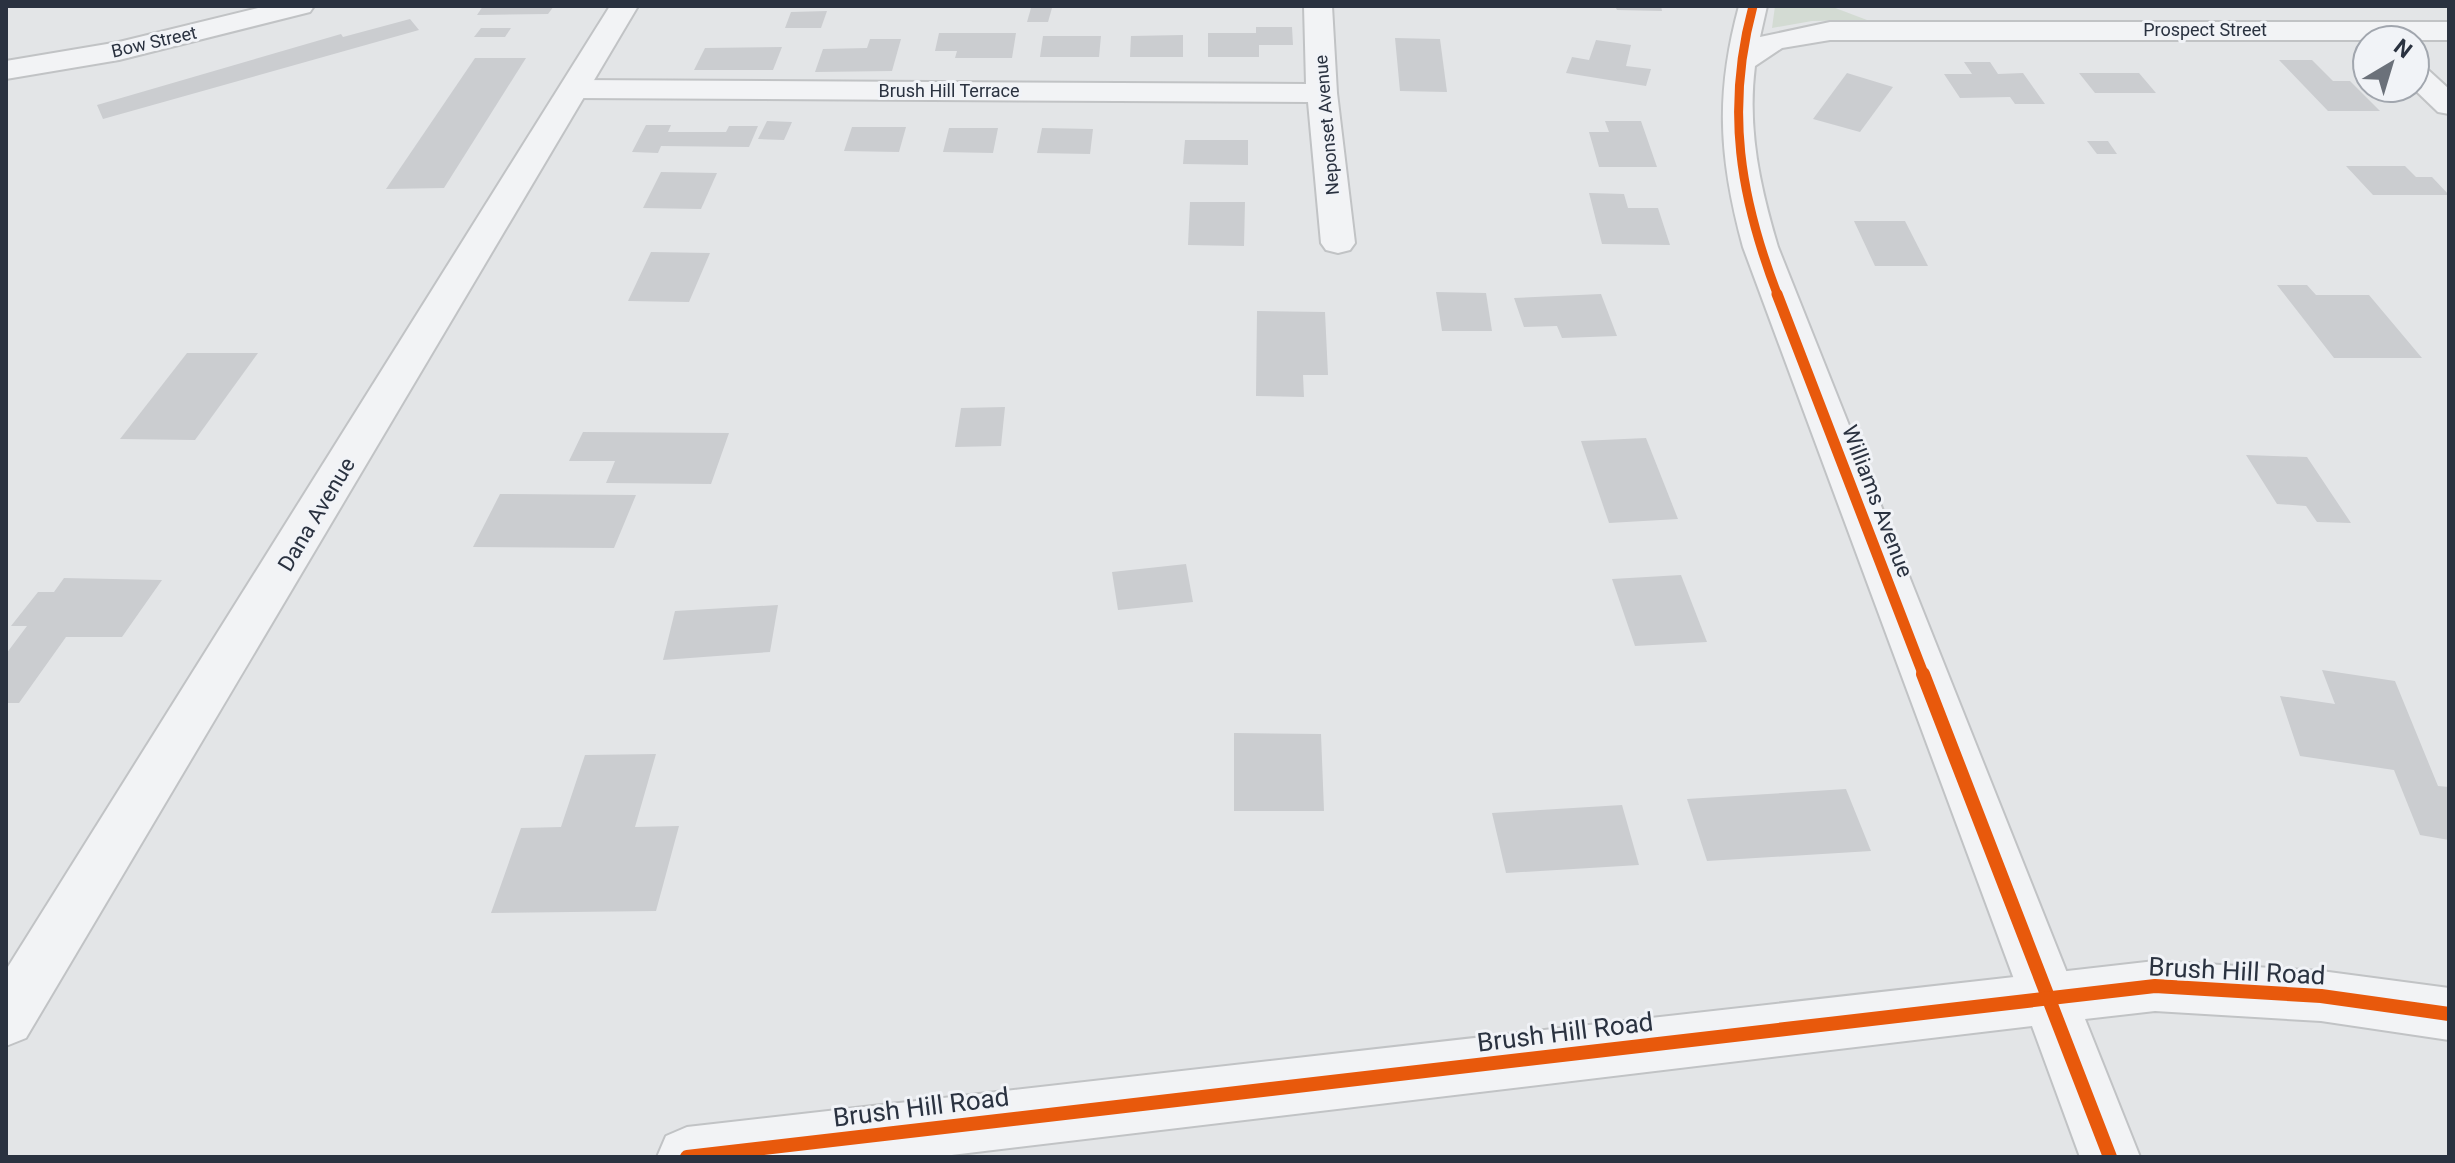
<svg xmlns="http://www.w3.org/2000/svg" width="2455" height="1163" viewBox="0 0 2455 1163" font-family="Roboto,sans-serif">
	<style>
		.green { fill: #d3dbd3 }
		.building { fill: #cbcdd0 }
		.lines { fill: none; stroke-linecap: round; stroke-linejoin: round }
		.minor-casing { stroke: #c1c3c5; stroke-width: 4 }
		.tertiary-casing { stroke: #c1c3c5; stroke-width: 4 }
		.minor { fill: #f2f3f5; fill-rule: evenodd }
		.tertiary { fill: #f2f3f5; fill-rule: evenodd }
		.cycleway-far2-casing { stroke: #f1f3f7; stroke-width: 13 }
		.cycleway-far1-casing { stroke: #f1f3f7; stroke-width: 16 }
		.cycleway-casing { stroke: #f1f3f7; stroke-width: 19 }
		.cycleway-far2 { stroke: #e8590c; stroke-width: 9 }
		.cycleway-far1 { stroke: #e8590c; stroke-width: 11 }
		.cycleway { stroke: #e8590c; stroke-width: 14 }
		.labels { text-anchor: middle; stroke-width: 6; stroke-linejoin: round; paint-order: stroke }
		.far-street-label { font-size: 18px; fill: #2a3240; stroke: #f1f3f7 }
		.street-label { font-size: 22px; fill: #2a3240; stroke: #f1f3f7 }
		.near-street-label { font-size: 26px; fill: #2a3240; stroke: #f1f3f7 }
	</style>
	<rect width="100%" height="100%" fill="#e3e5e7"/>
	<!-- green -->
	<path class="green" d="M 1775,6 L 1830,6 L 1867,20 L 1812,21 L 1772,28 Z"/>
	<!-- building -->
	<g class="building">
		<path d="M 483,6 L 554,6 L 548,14 L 477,15 Z"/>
		<path d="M 1615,6 L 1661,6 L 1662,11 L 1617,10 Z"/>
		<path d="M 1031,8 L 1052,8 L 1048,22 L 1027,22 Z"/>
		<path d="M 827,11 L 821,28 L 785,28 L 791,12 Z"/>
		<path d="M 410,19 L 419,30 L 103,119 L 97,105 L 341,34 L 343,37 Z"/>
		<path d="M 1256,27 L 1292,27 L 1293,45 L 1259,45 L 1259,57 L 1208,57 L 1208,33 L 1256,33 Z"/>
		<path d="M 481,28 L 511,28 L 505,37 L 474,37 Z"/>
		<path d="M 939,33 L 1016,33 L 1012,58 L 955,58 L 957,51 L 935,51 Z"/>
		<path d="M 1183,35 L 1183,57 L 1130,57 L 1131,36 Z"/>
		<path d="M 1043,36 L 1101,36 L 1099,57 L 1040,57 Z"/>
		<path d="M 1395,38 L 1440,39 L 1447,92 L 1400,91 Z"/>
		<path d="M 870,39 L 901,39 L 892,71 L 815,72 L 823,49 L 867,48 Z"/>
		<path d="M 1596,40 L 1631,45 L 1626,66 L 1651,69 L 1646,86 L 1566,73 L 1572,57 L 1589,60 Z"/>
		<path d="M 782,47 L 773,70 L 694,70 L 705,48 Z"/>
		<path d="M 475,58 L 526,58 L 444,188 L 386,189 Z"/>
		<path d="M 2279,60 L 2312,60 L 2333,81 L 2350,81 L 2380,111 L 2328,111 Z"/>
		<path d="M 1964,62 L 1990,62 L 1998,74 L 2023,73 L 2045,104 L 2015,104 L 2010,97 L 1960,98 L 1944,74 L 1972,74 Z"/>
		<path d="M 1847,73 L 1893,87 L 1860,132 L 1813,119 Z"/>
		<path d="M 2079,73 L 2139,73 L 2156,93 L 2095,93 Z"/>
		<path d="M 767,121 L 792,122 L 784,140 L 758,139 Z"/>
		<path d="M 1605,121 L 1641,121 L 1657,167 L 1599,167 L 1589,132 L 1609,132 Z"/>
		<path d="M 646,125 L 671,125 L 668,132 L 726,132 L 729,126 L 758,126 L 749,147 L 661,146 L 658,153 L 632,152 Z"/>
		<path d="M 852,127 L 906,127 L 899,152 L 844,151 Z"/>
		<path d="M 949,128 L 998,128 L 993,153 L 943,152 Z"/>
		<path d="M 1042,128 L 1093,129 L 1090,154 L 1037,153 Z"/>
		<path d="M 1185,140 L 1248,140 L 1248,165 L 1183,164 Z"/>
		<path d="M 2087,141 L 2108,141 L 2117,154 L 2097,154 Z"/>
		<path d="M 2346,166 L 2405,166 L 2416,177 L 2432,177 L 2449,195 L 2373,195 Z"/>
		<path d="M 661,172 L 717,173 L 701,209 L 643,208 Z"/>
		<path d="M 1589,193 L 1624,194 L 1628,208 L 1658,208 L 1670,245 L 1602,244 Z"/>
		<path d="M 1190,202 L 1245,202 L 1244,246 L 1188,245 Z"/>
		<path d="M 1854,221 L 1905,221 L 1928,266 L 1875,266 Z"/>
		<path d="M 651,252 L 710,253 L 689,302 L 628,301 Z"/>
		<path d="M 2277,285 L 2307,285 L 2316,295 L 2369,295 L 2422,358 L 2334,358 Z"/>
		<path d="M 1436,292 L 1486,293 L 1492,331 L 1442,331 Z"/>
		<path d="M 1601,294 L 1617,336 L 1562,338 L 1557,326 L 1524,327 L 1514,298 Z"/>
		<path d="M 1257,311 L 1325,312 L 1328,375 L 1303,375 L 1304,397 L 1256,396 Z"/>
		<path d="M 187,353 L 258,353 L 195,440 L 120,439 Z"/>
		<path d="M 1005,407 L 1001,446 L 955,447 L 961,408 Z"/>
		<path d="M 583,432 L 729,433 L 711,484 L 606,483 L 615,461 L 569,461 Z"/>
		<path d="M 1646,438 L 1678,519 L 1609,523 L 1581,441 Z"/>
		<path d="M 2246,455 L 2307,457 L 2351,523 L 2317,522 L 2306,506 L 2277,504 Z"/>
		<path d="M 500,494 L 636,495 L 614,548 L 473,547 Z"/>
		<path d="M 1186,564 L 1193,602 L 1118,610 L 1112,572 Z"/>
		<path d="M 1681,575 L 1707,642 L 1635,646 L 1612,579 Z"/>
		<path d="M 64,578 L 162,580 L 122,637 L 66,637 L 19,703 L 6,703 L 6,654 L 27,626 L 11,626 L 38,592 L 54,592 Z"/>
		<path d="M 778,605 L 770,652 L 663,660 L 675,611 Z"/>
		<path d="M 2322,670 L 2395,681 L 2438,786 L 2449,787 L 2449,840 L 2420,835 L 2394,770 L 2300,756 L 2280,696 L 2335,704 Z"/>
		<path d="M 1234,733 L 1321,734 L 1324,811 L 1234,811 Z"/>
		<path d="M 656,754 L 635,827 L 679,826 L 656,911 L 491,913 L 521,828 L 561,827 L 585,755 Z"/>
		<path d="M 1846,789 L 1871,851 L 1707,861 L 1687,799 Z"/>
		<path d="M 1622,805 L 1639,865 L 1506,873 L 1492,813 Z"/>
	</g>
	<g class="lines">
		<defs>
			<g id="minor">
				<path d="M 266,6 L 314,6 L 310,12 L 119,60 L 6,79 L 6,61 L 119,42 Z"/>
				<path d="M 1304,6 L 1332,6 L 1337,93 L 1355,243 L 1350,250 L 1338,253 L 1326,250 L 1321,243 L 1308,102 L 575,98 L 564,95 L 560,89 L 564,83 L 575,80 L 1306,84 Z"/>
				<path d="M 1739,6 L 1767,6 L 1760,37 L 1830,22 L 2449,22 L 2449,40 L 1830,40 L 1782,48 L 1755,66 C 1747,129 1760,187 1778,247 L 2077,998 L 2069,1016 L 2049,1023 L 2029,1016 L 2021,998 L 1743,247 C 1719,159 1715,94 1739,6 Z"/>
				<path d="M 2415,65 L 2426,68 L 2449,89 L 2449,114 L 2438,112 L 2413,88 Z"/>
			</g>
			<g id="tertiary">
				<path d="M 610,6 L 638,6 L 26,1038 L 6,1046 L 6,970 Z"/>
				<path d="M 2155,961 L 2321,971 L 2449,988 L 2449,1040 L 2321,1021 L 2155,1011 L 2085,1019 L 2140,1157 L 2080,1157 L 2032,1026 L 935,1157 L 657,1157 L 666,1136 L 687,1127 Z"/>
			</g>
		</defs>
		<!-- minor casing -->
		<use href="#minor" class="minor-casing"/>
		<!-- tertiary casing -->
		<use href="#tertiary" class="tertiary-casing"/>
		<!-- minor -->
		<use href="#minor" class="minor"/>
		<!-- tertiary -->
		<use href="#tertiary" class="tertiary"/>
		<defs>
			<path id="cycleway-far2" d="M 1753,6 C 1725,109 1740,198 1778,296"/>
			<path id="cycleway-far1" d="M 1777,294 L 1924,676"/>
			<g id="cycleway">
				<path d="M 1923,674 L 2110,1157"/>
				<path d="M 687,1157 L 2155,986 L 2321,996 L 2449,1014"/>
			</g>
		</defs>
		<!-- cycleway-far2 casing -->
		<use href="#cycleway-far2" class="cycleway-far2-casing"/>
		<!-- cycleway-far1 casing -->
		<use href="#cycleway-far1" class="cycleway-far1-casing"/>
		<!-- cycleway casing -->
		<use href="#cycleway" class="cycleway-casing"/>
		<!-- cycleway-far2 -->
		<use href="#cycleway-far2" class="cycleway-far2"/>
		<!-- cycleway-far1 -->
		<use href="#cycleway-far1" class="cycleway-far1"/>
		<!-- cycleway -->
		<use href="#cycleway" class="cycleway"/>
	</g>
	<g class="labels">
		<!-- far-street labels -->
		<g class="far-street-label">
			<text x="2205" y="36">Prospect Street</text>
			<text transform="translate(154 42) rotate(-13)" y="6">Bow Street</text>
			<text x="949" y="97">Brush Hill Terrace</text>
			<text transform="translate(1327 125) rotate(-95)" y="6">Neponset Avenue</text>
		</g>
		<!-- street labels -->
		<g class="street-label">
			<text transform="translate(1878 501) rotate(69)" y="8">Williams Avenue</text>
			<text transform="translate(316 514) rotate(-59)" y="8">Dana Avenue</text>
		</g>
		<!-- near-street labels -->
		<g class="near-street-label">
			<text transform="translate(2237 971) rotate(3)" y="9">Brush Hill Road</text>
			<text transform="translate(1565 1032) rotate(-7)" y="9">Brush Hill Road</text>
			<text transform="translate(921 1107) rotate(-7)" y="9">Brush Hill Road</text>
		</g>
	</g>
	<!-- border -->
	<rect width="2455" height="1163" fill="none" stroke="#2a3240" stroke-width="16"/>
	<!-- north arrow -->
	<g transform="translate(2391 64) rotate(38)"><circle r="38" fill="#f1f3f7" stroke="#a1a6ae" stroke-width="2"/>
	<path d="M0-6L14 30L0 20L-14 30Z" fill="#6b717a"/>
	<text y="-12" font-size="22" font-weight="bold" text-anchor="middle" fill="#2a3240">N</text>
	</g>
</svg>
